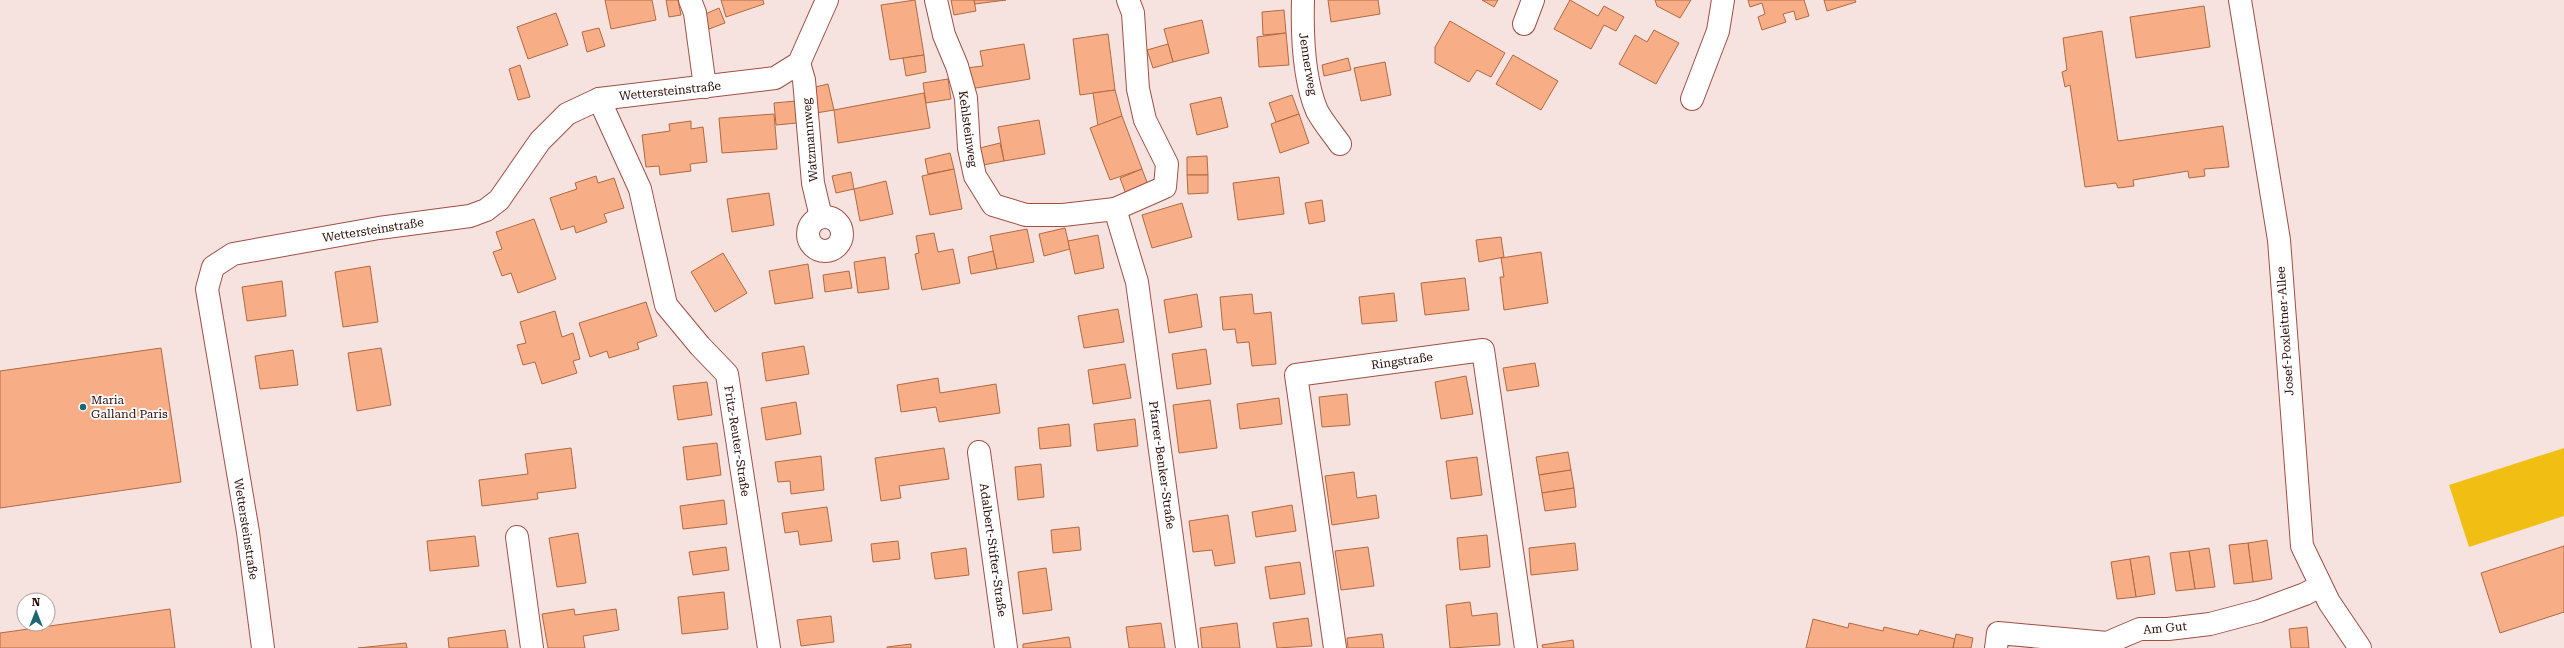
<svg xmlns="http://www.w3.org/2000/svg" width="2564" height="648" viewBox="0 0 2564 648" font-family="'Roboto Serif',serif">
	<style>
		.green { fill: #f1bf14 }
		.building { fill: #f7ae86; stroke: #b26940 }
		.lines { fill: none; stroke-linecap: round; stroke-linejoin: round }
		.minor-casing { stroke: #9f4f44; stroke-width: 24 }
		.minor { stroke: #fff; stroke-width: 22 }
		.poi-dot { fill: #1e6873; stroke: #fff; stroke-width: 1.5 }
		.labels { text-anchor: middle; stroke-width: 3.5; stroke-linejoin: round; paint-order: stroke }
		.street-label { font-size: 12px; fill: #2b0b07; stroke: #fff }
		.poi-label { font-size: 12px; fill: #2b0b07; stroke: #fff; text-anchor: start }
	</style>
	<rect width="100%" height="100%" fill="#f6e3e0"/>
	<!-- green -->
	<path class="green" d="M 2564,448 L 2564,516 L 2469,547 L 2449,485 Z"/>
	<!-- building -->
	<g class="building">
		<path d="M 605,0 L 652,0 L 656,20 L 611,29 Z"/>
		<path d="M 666,0 L 678,0 L 681,15 L 669,17 Z"/>
		<path d="M 721,0 L 763,0 L 764,4 L 726,17 Z"/>
		<path d="M 915,0 L 924,55 L 890,60 L 881,5 Z"/>
		<path d="M 951,0 L 974,0 L 976,11 L 954,15 Z"/>
		<path d="M 974,0 L 1006,0 L 975,4 Z"/>
		<path d="M 1328,0 L 1378,0 L 1380,14 L 1331,22 Z"/>
		<path d="M 1482,0 L 1498,0 L 1494,7 Z"/>
		<path d="M 1570,0 L 1598,16 L 1604,6 L 1624,17 L 1616,31 L 1604,25 L 1591,49 L 1554,29 Z"/>
		<path d="M 1655,0 L 1691,0 L 1680,18 L 1657,6 Z"/>
		<path d="M 1748,0 L 1804,0 L 1809,16 L 1796,20 L 1794,11 L 1783,14 L 1786,22 L 1762,30 L 1758,17 L 1765,14 L 1762,3 L 1750,7 Z"/>
		<path d="M 1824,0 L 1855,0 L 1856,2 L 1827,11 Z"/>
		<path d="M 2204,6 L 2210,47 L 2136,58 L 2130,17 Z"/>
		<path d="M 719,8 L 725,23 L 709,29 L 703,15 Z"/>
		<path d="M 1284,10 L 1286,33 L 1263,35 L 1262,12 Z"/>
		<path d="M 556,13 L 568,45 L 528,59 L 517,27 Z"/>
		<path d="M 1202,20 L 1209,53 L 1173,62 L 1164,29 Z"/>
		<path d="M 1450,21 L 1505,53 L 1491,77 L 1477,70 L 1469,82 L 1435,63 L 1435,47 Z"/>
		<path d="M 599,28 L 605,46 L 587,52 L 582,32 Z"/>
		<path d="M 1654,30 L 1679,43 L 1656,84 L 1619,64 L 1635,35 L 1647,42 Z"/>
		<path d="M 2102,31 L 2118,141 L 2223,126 L 2229,167 L 2204,169 L 2205,176 L 2189,178 L 2188,171 L 2133,180 L 2134,186 L 2118,188 L 2116,183 L 2085,187 L 2070,85 L 2065,87 L 2062,72 L 2067,70 L 2063,38 Z"/>
		<path d="M 1286,33 L 1289,65 L 1259,67 L 1257,37 Z"/>
		<path d="M 1108,34 L 1115,90 L 1080,95 L 1073,39 Z"/>
		<path d="M 1024,44 L 1030,79 L 970,89 L 966,68 L 983,66 L 980,51 Z"/>
		<path d="M 1168,44 L 1173,62 L 1153,68 L 1147,50 Z"/>
		<path d="M 924,55 L 926,72 L 906,76 L 903,58 Z"/>
		<path d="M 1513,55 L 1558,81 L 1541,110 L 1496,84 Z"/>
		<path d="M 1348,58 L 1351,70 L 1324,76 L 1322,65 Z"/>
		<path d="M 1385,62 L 1391,95 L 1361,101 L 1354,68 Z"/>
		<path d="M 520,65 L 530,97 L 518,100 L 509,69 Z"/>
		<path d="M 948,79 L 951,99 L 926,103 L 923,83 Z"/>
		<path d="M 828,84 L 834,110 L 816,113 L 811,88 Z"/>
		<path d="M 1115,90 L 1122,116 L 1098,126 L 1093,93 Z"/>
		<path d="M 924,93 L 930,128 L 838,143 L 834,110 Z"/>
		<path d="M 1292,95 L 1299,114 L 1276,122 L 1269,103 Z"/>
		<path d="M 1221,97 L 1228,127 L 1197,135 L 1190,104 Z"/>
		<path d="M 796,101 L 797,123 L 776,125 L 774,103 Z"/>
		<path d="M 774,114 L 777,149 L 722,153 L 719,118 Z"/>
		<path d="M 1299,114 L 1309,143 L 1280,153 L 1271,124 Z"/>
		<path d="M 1122,116 L 1142,169 L 1110,180 L 1090,128 Z"/>
		<path d="M 1039,120 L 1045,154 L 1004,161 L 998,127 Z"/>
		<path d="M 691,121 L 691,129 L 703,127 L 707,162 L 690,164 L 691,171 L 660,175 L 659,166 L 646,167 L 642,135 L 670,131 L 669,124 Z"/>
		<path d="M 1000,143 L 1004,161 L 983,165 L 980,148 Z"/>
		<path d="M 950,153 L 954,169 L 928,174 L 925,159 Z"/>
		<path d="M 1207,156 L 1208,175 L 1187,175 L 1187,157 Z"/>
		<path d="M 954,169 L 962,209 L 930,215 L 922,176 Z"/>
		<path d="M 1142,169 L 1148,185 L 1126,194 L 1120,178 Z"/>
		<path d="M 851,172 L 854,189 L 836,193 L 832,176 Z"/>
		<path d="M 1187,175 L 1208,175 L 1208,193 L 1188,194 Z"/>
		<path d="M 596,176 L 598,183 L 614,178 L 624,208 L 604,214 L 607,222 L 576,233 L 574,226 L 561,230 L 550,198 L 577,189 L 575,183 Z"/>
		<path d="M 1279,177 L 1284,214 L 1238,220 L 1233,183 Z"/>
		<path d="M 886,181 L 893,214 L 860,221 L 854,189 Z"/>
		<path d="M 769,193 L 774,225 L 732,232 L 727,199 Z"/>
		<path d="M 1322,200 L 1325,221 L 1309,224 L 1305,203 Z"/>
		<path d="M 1182,203 L 1192,237 L 1152,248 L 1142,215 Z"/>
		<path d="M 534,219 L 556,279 L 518,293 L 511,273 L 502,276 L 493,252 L 502,249 L 496,232 Z"/>
		<path d="M 1065,228 L 1070,249 L 1044,256 L 1039,234 Z"/>
		<path d="M 1027,229 L 1034,262 L 997,269 L 990,236 Z"/>
		<path d="M 934,233 L 938,252 L 953,249 L 960,283 L 922,290 L 915,254 L 919,253 L 916,236 Z"/>
		<path d="M 1098,235 L 1104,268 L 1075,274 L 1068,241 Z"/>
		<path d="M 1501,237 L 1504,257 L 1479,262 L 1476,240 Z"/>
		<path d="M 993,251 L 997,269 L 971,274 L 968,257 Z"/>
		<path d="M 1541,252 L 1548,303 L 1504,310 L 1500,277 L 1504,277 L 1501,258 Z"/>
		<path d="M 723,253 L 747,293 L 715,312 L 691,272 Z"/>
		<path d="M 885,257 L 889,289 L 858,293 L 854,262 Z"/>
		<path d="M 808,264 L 813,298 L 775,304 L 769,271 Z"/>
		<path d="M 370,266 L 378,322 L 343,327 L 335,272 Z"/>
		<path d="M 849,271 L 852,288 L 825,292 L 823,275 Z"/>
		<path d="M 1465,278 L 1469,310 L 1425,315 L 1421,283 Z"/>
		<path d="M 282,281 L 286,316 L 247,321 L 242,287 Z"/>
		<path d="M 1394,293 L 1397,321 L 1362,324 L 1359,297 Z"/>
		<path d="M 1197,294 L 1202,327 L 1169,333 L 1164,300 Z"/>
		<path d="M 1252,294 L 1254,314 L 1271,312 L 1276,364 L 1252,366 L 1249,342 L 1237,343 L 1235,329 L 1223,330 L 1220,297 Z"/>
		<path d="M 646,302 L 657,336 L 637,343 L 639,349 L 609,358 L 607,351 L 590,357 L 579,323 Z"/>
		<path d="M 1118,309 L 1124,342 L 1084,348 L 1078,316 Z"/>
		<path d="M 555,311 L 562,337 L 573,333 L 580,359 L 573,361 L 577,373 L 542,384 L 535,362 L 523,365 L 517,345 L 526,343 L 520,322 Z"/>
		<path d="M 804,346 L 809,374 L 766,381 L 762,353 Z"/>
		<path d="M 161,348 L 181,482 L 0,508 L 0,371 Z"/>
		<path d="M 381,348 L 391,405 L 357,411 L 348,353 Z"/>
		<path d="M 1206,349 L 1211,384 L 1177,389 L 1172,354 Z"/>
		<path d="M 293,350 L 298,385 L 260,389 L 255,356 Z"/>
		<path d="M 1535,363 L 1539,386 L 1507,391 L 1503,368 Z"/>
		<path d="M 1125,364 L 1131,398 L 1093,404 L 1088,370 Z"/>
		<path d="M 1466,376 L 1473,414 L 1441,419 L 1435,382 Z"/>
		<path d="M 938,378 L 940,393 L 996,384 L 1000,413 L 939,422 L 936,407 L 901,412 L 897,385 Z"/>
		<path d="M 707,382 L 712,415 L 678,420 L 673,386 Z"/>
		<path d="M 1347,394 L 1350,425 L 1322,427 L 1319,397 Z"/>
		<path d="M 1279,398 L 1282,424 L 1240,429 L 1237,404 Z"/>
		<path d="M 1210,400 L 1217,448 L 1179,453 L 1173,405 Z"/>
		<path d="M 796,402 L 801,434 L 766,440 L 761,408 Z"/>
		<path d="M 1135,419 L 1138,446 L 1097,451 L 1094,424 Z"/>
		<path d="M 1069,424 L 1071,446 L 1040,449 L 1038,428 Z"/>
		<path d="M 717,443 L 721,475 L 687,480 L 683,447 Z"/>
		<path d="M 571,448 L 576,488 L 537,493 L 538,499 L 482,506 L 479,480 L 528,474 L 525,454 Z"/>
		<path d="M 944,448 L 949,479 L 899,486 L 901,498 L 881,501 L 875,458 Z"/>
		<path d="M 1568,452 L 1571,470 L 1539,475 L 1536,457 Z"/>
		<path d="M 821,456 L 824,490 L 791,494 L 790,481 L 778,482 L 775,462 Z"/>
		<path d="M 1477,457 L 1482,495 L 1451,499 L 1446,461 Z"/>
		<path d="M 1041,464 L 1044,497 L 1018,500 L 1015,467 Z"/>
		<path d="M 1571,470 L 1574,488 L 1542,493 L 1539,475 Z"/>
		<path d="M 1354,472 L 1357,498 L 1376,495 L 1379,518 L 1332,525 L 1325,476 Z"/>
		<path d="M 1574,488 L 1576,507 L 1545,511 L 1542,493 Z"/>
		<path d="M 724,500 L 727,524 L 683,529 L 680,506 Z"/>
		<path d="M 1292,505 L 1296,531 L 1256,537 L 1252,512 Z"/>
		<path d="M 827,507 L 832,541 L 800,545 L 798,531 L 785,533 L 782,513 Z"/>
		<path d="M 1228,515 L 1235,563 L 1215,566 L 1212,550 L 1193,552 L 1189,521 Z"/>
		<path d="M 1079,527 L 1081,550 L 1053,553 L 1051,530 Z"/>
		<path d="M 578,533 L 586,583 L 557,587 L 549,538 Z"/>
		<path d="M 1487,535 L 1490,567 L 1460,570 L 1457,538 Z"/>
		<path d="M 475,536 L 479,566 L 430,571 L 427,541 Z"/>
		<path d="M 2267,540 L 2272,579 L 2253,582 L 2248,543 Z"/>
		<path d="M 898,541 L 900,559 L 873,562 L 871,544 Z"/>
		<path d="M 1575,543 L 1578,570 L 1531,575 L 1529,548 Z"/>
		<path d="M 2248,543 L 2253,582 L 2234,584 L 2229,545 Z"/>
		<path d="M 2564,546 L 2564,612 L 2500,633 L 2481,573 Z"/>
		<path d="M 726,547 L 729,570 L 693,575 L 689,552 Z"/>
		<path d="M 1368,547 L 1374,586 L 1341,590 L 1335,551 Z"/>
		<path d="M 966,548 L 969,575 L 935,579 L 931,553 Z"/>
		<path d="M 2209,548 L 2215,587 L 2195,589 L 2189,551 Z"/>
		<path d="M 2189,551 L 2195,589 L 2176,591 L 2170,553 Z"/>
		<path d="M 2149,556 L 2155,594 L 2136,597 L 2130,559 Z"/>
		<path d="M 2130,559 L 2136,597 L 2117,599 L 2111,562 Z"/>
		<path d="M 1300,562 L 1305,594 L 1270,599 L 1265,567 Z"/>
		<path d="M 1046,568 L 1052,610 L 1023,614 L 1018,572 Z"/>
		<path d="M 724,592 L 728,629 L 682,634 L 678,597 Z"/>
		<path d="M 1470,602 L 1472,616 L 1497,613 L 1500,645 L 1450,648 L 1446,605 Z"/>
		<path d="M 170,609 L 175,648 L 0,648 L 0,633 Z"/>
		<path d="M 574,609 L 575,615 L 616,609 L 619,630 L 583,636 L 585,648 L 548,648 L 542,614 Z"/>
		<path d="M 831,616 L 834,642 L 801,646 L 797,620 Z"/>
		<path d="M 1308,618 L 1312,646 L 1277,648 L 1273,623 Z"/>
		<path d="M 1813,619 L 1848,628 L 1849,623 L 1883,631 L 1884,627 L 1918,635 L 1920,630 L 1955,639 L 1953,648 L 1806,648 Z"/>
		<path d="M 1161,623 L 1165,648 L 1129,648 L 1126,627 Z"/>
		<path d="M 1237,623 L 1240,648 L 1202,648 L 1200,628 Z"/>
		<path d="M 2307,627 L 2309,648 L 2291,648 L 2289,629 Z"/>
		<path d="M 505,630 L 508,648 L 449,648 L 448,638 Z"/>
		<path d="M 1382,634 L 1384,648 L 1348,648 L 1347,638 Z"/>
		<path d="M 1956,634 L 1973,638 L 1971,648 L 1953,648 Z"/>
		<path d="M 1069,637 L 1071,648 L 1023,648 L 1023,644 Z"/>
		<path d="M 1573,640 L 1574,648 L 1543,648 L 1542,645 Z"/>
		<path d="M 406,643 L 407,648 L 358,648 Z"/>
		<path d="M 911,644 L 911,648 L 887,648 L 887,647 Z"/>
	</g>
	<g class="lines">
		<defs>
			<g id="minor">
				<path d="M 690,0 L 695,13 L 705,87"/>
				<path d="M 936,0 L 944,35 L 957,66 L 966,98 L 969,148 L 975,176 L 993,205 L 1026,215 L 1063,215 L 1115,209 L 1165,187 L 1167,164 L 1145,120 L 1138,89 L 1133,13 L 1128,0"/>
				<path d="M 1303,0 C 1302,35 1303,78 1317,111 C 1323,122 1333,134 1340,144"/>
				<path d="M 2240,0 L 2279,240 L 2302,546 L 2329,602 L 2360,648"/>
				<path d="M 1524,24 L 1533,0"/>
				<path d="M 799,63 L 804,80 L 813,183 L 821,217"/>
				<path d="M 599,99 L 640,189 L 666,305 L 700,346 L 727,374 L 769,648"/>
				<path d="M 1692,99 L 1718,31 L 1723,0"/>
				<path d="M 1115,209 L 1137,282 L 1187,648"/>
				<circle cx="825" cy="234" r="17"/>
				<path d="M 979,452 L 1006,648"/>
				<path d="M 517,537 L 532,648"/>
				<path d="M 263,648 L 248,532 L 207,289 L 213,267 L 233,254 L 379,228 L 470,216 L 486,210 L 499,200 L 540,141 L 567,114 L 599,99 L 775,78 L 799,63 L 827,0"/>
				<path d="M 1335,648 L 1296,375 L 1483,350 L 1526,648"/>
				<path d="M 1996,648 L 1998,633 L 2107,643 L 2140,629 L 2168,629 L 2210,624 L 2259,611 L 2305,594 L 2320,586"/>
			</g>
		</defs>
		<!-- minor casing -->
		<use href="#minor" class="minor-casing"/>
		<!-- minor -->
		<use href="#minor" class="minor"/>
	</g>
	<!-- markers -->
	<circle class="poi-dot" cx="83" cy="407" r="4"/>
	<g class="labels">
		<!-- street labels -->
		<g class="street-label">
			<text transform="translate(1308 64) rotate(81)" y="4">Jennerweg</text>
			<text transform="translate(670 91) rotate(-6)" y="4">Wettersteinstraße</text>
			<text transform="translate(968 129) rotate(82)" y="4">Kehlsteinweg</text>
			<text transform="translate(810 140) rotate(-95)" y="4">Watzmannweg</text>
			<text transform="translate(373 230) rotate(-9)" y="4">Wettersteinstraße</text>
			<text transform="translate(2285 331) rotate(-94)" y="4">Josef-Poxleitner-Allee</text>
			<text transform="translate(1402 361) rotate(-8)" y="4">Ringstraße</text>
			<text transform="translate(737 441) rotate(81)" y="4">Fritz-Reuter-Straße</text>
			<text transform="translate(1162 465) rotate(82)" y="4">Pfarrer-Benker-Straße</text>
			<text transform="translate(246 529) rotate(81)" y="4">Wettersteinstraße</text>
			<text transform="translate(993 550) rotate(82)" y="4">Adalbert-Stifter-Straße</text>
			<text transform="translate(2165 628) rotate(-5)" y="4">Am Gut</text>
		</g>
		<!-- poi labels -->
		<g class="poi-label">
			<text x="91" y="404">Maria<tspan x="91" dy="14">Galland Paris</tspan></text>
		</g>
	</g>
	<!-- north arrow -->
	<g transform="translate(36 612)"><circle r="19" fill="#ffffff" stroke="#aa9d9c"/>
	<path d="M0-3L7 15L0 10L-7 15Z" fill="#1e6873"/>
	<text y="-6" font-size="11" font-weight="bold" text-anchor="middle" fill="#2b0b07">N</text>
	</g>
</svg>
